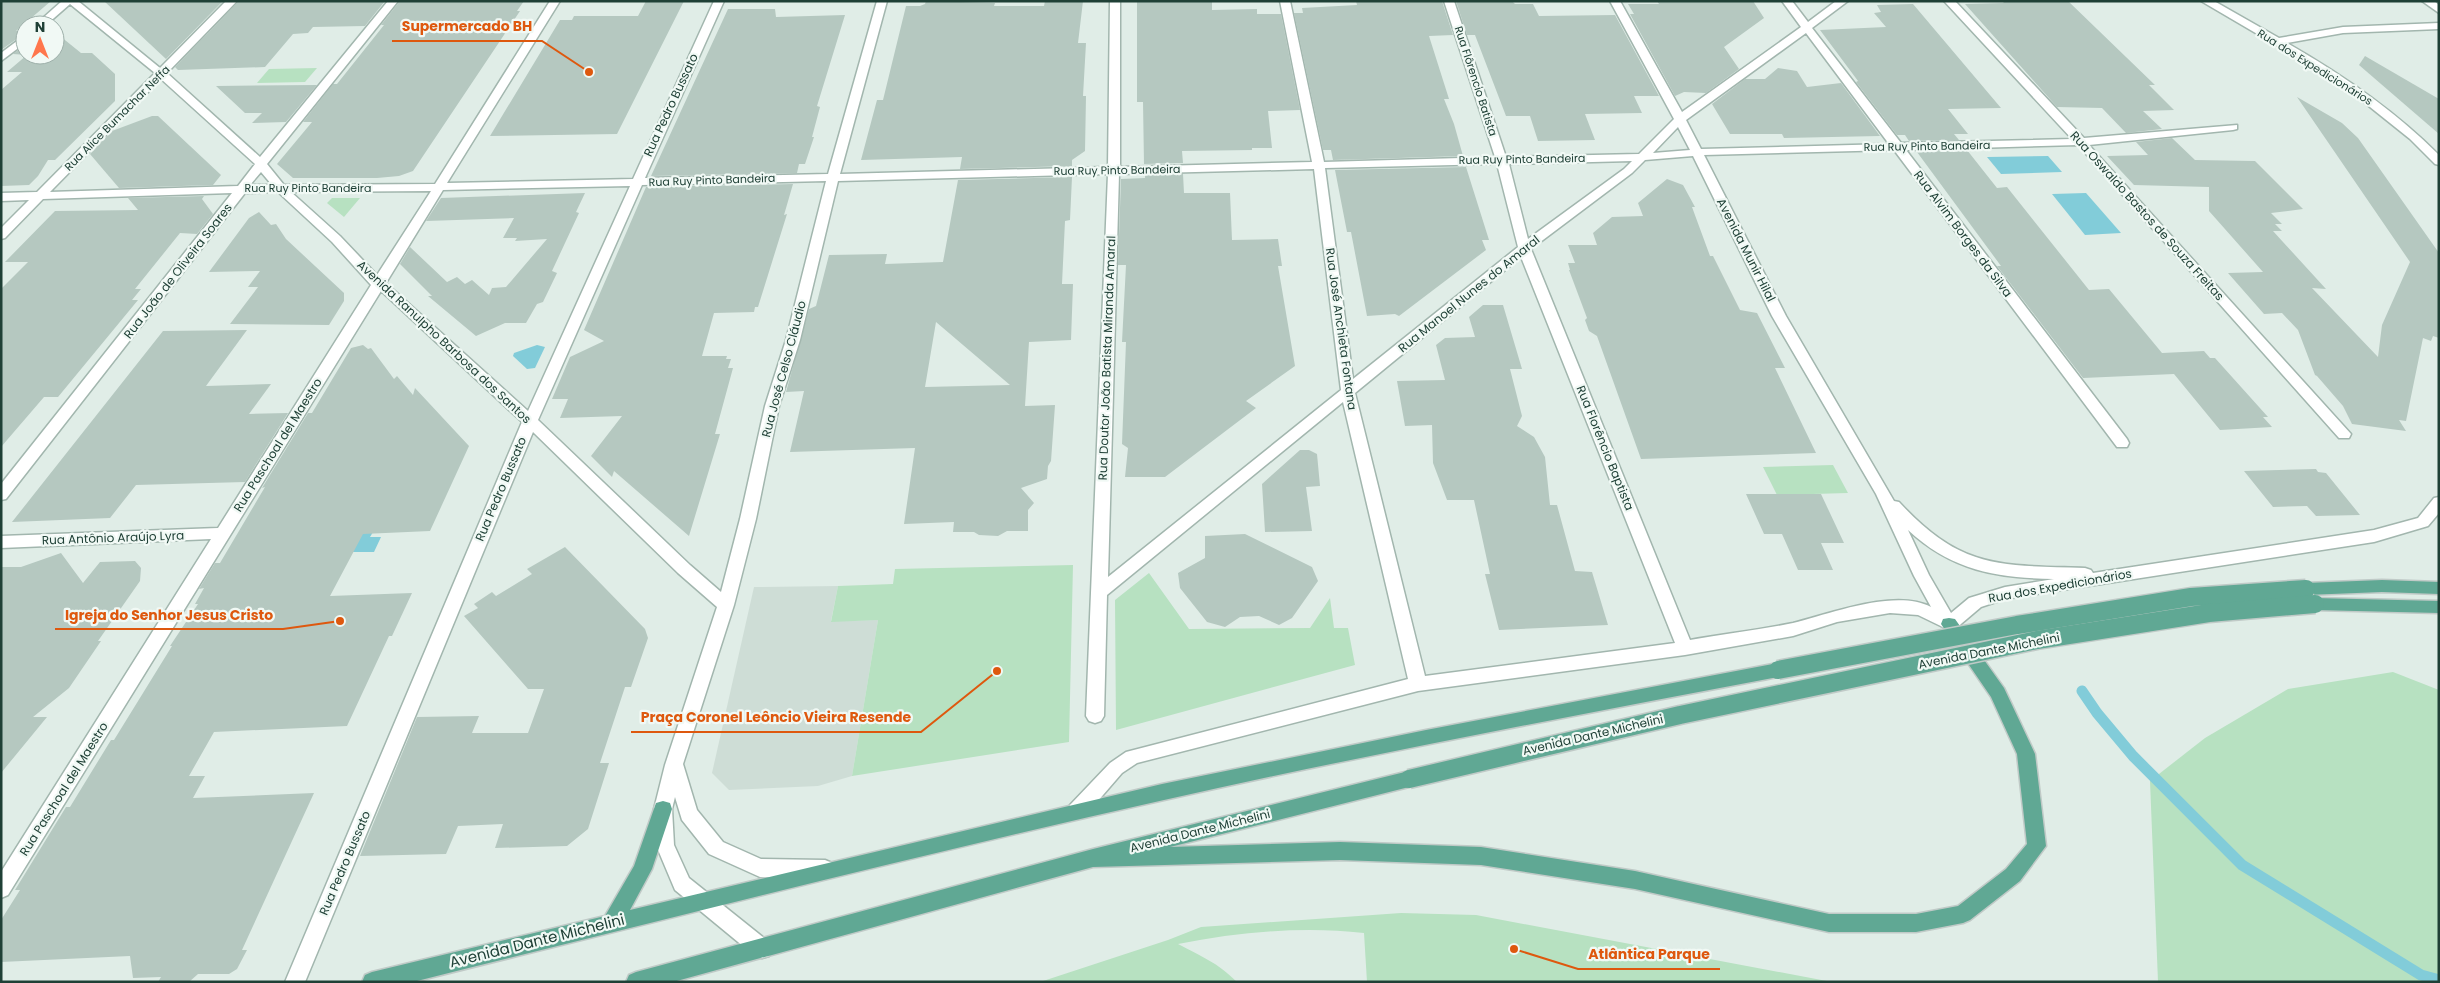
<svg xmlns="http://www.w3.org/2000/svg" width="2440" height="983" viewBox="0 0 2440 983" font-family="Poppins,sans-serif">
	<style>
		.built { fill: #ceddd6 }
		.green { fill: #b7e1c1 }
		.water { fill: #82ccd9 }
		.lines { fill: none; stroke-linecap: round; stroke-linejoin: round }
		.stream { stroke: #82ccd9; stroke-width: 11 }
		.building { fill: #b5c8c0; fill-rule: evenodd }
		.minor-casing { stroke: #a2b6ae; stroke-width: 3 }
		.major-casing { stroke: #c0cac7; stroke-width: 3 }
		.minor { fill: #fff; fill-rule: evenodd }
		.major { fill: #60a894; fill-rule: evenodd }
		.major-bridge-casing { stroke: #c0cac7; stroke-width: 21; stroke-linecap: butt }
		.major-bridge { stroke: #60a894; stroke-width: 18 }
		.labels { text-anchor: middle; stroke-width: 4.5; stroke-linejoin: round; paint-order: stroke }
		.far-street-label { font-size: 11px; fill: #1f4036; stroke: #f1f9f5 }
		.street-label { font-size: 12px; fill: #1f4036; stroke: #f1f9f5 }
		.near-street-label { font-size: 15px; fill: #1f4036; stroke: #f1f9f5 }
		.leader { fill: none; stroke: #de580e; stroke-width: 2 }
		.callout-dot { fill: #de580e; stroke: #f1f9f5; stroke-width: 2 }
		.callout-label { font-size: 14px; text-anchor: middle; font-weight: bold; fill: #de580e; stroke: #f1f9f5; stroke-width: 4.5; stroke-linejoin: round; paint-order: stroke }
	</style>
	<rect width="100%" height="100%" fill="#e0ede7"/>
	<!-- built -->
	<path class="built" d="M 838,586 L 831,621 L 878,620 L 852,776 L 818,786 L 729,790 L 712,773 L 754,587 Z"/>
	<!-- green -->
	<g class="green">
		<path d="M 317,68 L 305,82 L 257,83 L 269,69 Z"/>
		<path d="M 332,198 L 360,198 L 344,217 L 327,203 Z"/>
		<path d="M 1833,465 L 1848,493 L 1777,495 L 1763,467 Z"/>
		<path d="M 1073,565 L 1069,742 L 852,776 L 878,620 L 831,622 L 838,586 L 893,584 L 895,569 Z"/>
		<path d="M 1149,573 L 1189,629 L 1310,628 L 1330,598 L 1334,628 L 1348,628 L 1355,665 L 1116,730 L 1115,600 Z"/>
		<path d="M 2393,672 L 2439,690 L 2439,982 L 2158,982 L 2150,781 L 2205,738 L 2288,689 Z"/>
		<path d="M 1401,913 L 1476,915 L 1832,982 L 1367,982 L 1364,933 C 1303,926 1239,932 1178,944 C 1202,957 1217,962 1237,982 L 1040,982 L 1168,940 L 1201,927 Z"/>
	</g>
	<!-- water -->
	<g class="water">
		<path d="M 2048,156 L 2062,172 L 2001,174 L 1987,157 Z"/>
		<path d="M 2086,193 L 2121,233 L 2085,235 L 2052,194 Z"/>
		<path d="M 537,345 L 545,347 L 535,368 L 527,369 L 513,356 L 514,353 Z"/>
		<path d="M 373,532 L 370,537 L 381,537 L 374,552 L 344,552 L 342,536 Z"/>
	</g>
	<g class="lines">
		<!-- stream -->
		<path class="stream" d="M 2082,691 L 2097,713 L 2133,756 L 2242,865 L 2421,975 L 2439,980"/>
	</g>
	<!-- building -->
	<g class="building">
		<path d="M 1,1 L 51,1 L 16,31 L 25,31 L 25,33 L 1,50 Z"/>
		<path d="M 104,1 L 223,1 L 166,59 Z"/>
		<path d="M 239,1 L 385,1 L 365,26 L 313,27 L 308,33 L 293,34 L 265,67 L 178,70 L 175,67 Z"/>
		<path d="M 400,1 L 524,1 L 517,11 L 520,11 L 413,171 L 399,176 L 377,178 L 293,178 L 277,164 L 312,122 L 303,122 L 333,84 L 337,84 L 384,25 L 381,25 Z"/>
		<path d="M 646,1 L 684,1 L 617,134 L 490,136 L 560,20 L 572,20 L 574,16 L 638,16 Z"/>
		<path d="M 926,1 L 995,3 L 994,6 L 1044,6 L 1045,1 L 1083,1 L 1078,43 L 1086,43 L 1083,96 L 1086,96 L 1085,151 L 1072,160 L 1072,166 L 960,169 L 962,157 L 861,160 L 877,100 L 883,100 L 906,6 L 920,6 L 925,4 Z"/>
		<path d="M 1137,1 L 1212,1 L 1212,10 L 1257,9 L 1257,14 L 1281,14 L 1300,110 L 1268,111 L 1272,148 L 1252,148 L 1252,150 L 1182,151 L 1183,163 L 1144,164 L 1143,102 L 1137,102 Z"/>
		<path d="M 1356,1 L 1442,1 L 1453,35 L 1429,36 L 1449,99 L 1444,99 L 1454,124 L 1463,156 L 1333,160 L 1331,150 L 1323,150 L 1294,13 L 1303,13 L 1302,8 L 1357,5 Z"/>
		<path d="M 1456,1 L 1512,1 L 1515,4 L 1533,4 L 1539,16 L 1615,15 L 1659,96 L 1634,96 L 1642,113 L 1585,114 L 1595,140 L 1538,141 L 1530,116 L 1506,116 L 1475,35 L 1467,35 Z"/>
		<path d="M 1657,1 L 1753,1 L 1764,18 L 1724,47 L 1739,69 L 1706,93 L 1684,92 L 1675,96 L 1630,14 L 1634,14 L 1628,4 L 1659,4 Z"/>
		<path d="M 2002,1 L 2068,1 L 2155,85 L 2149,85 L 2174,110 L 2143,111 L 2162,129 L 2126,133 L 2102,108 L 2057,107 L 1965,4 L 2004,3 Z"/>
		<path d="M 1913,4 L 2001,108 L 1948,109 L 1968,134 L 1954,134 L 1959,140 L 1909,141 L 1905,135 L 1897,135 L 1856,82 L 1858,81 L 1820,30 L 1886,27 L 1874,13 L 1881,12 L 1877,5 Z"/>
		<path d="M 728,9 L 775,9 L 776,17 L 845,15 L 817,106 L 820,107 L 812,137 L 814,137 L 805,164 L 799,164 L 797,173 L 651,176 Z"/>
		<path d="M 55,32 L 81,53 L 92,53 L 115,74 L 115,101 L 55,160 L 48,160 L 38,176 L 29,185 L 1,186 L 1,90 L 22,72 L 7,72 L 27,55 L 13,54 L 25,45 L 25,55 L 55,55 Z"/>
		<path d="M 2365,56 L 2439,99 L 2439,134 L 2359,65 Z"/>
		<path d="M 1778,68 L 1797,71 L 1807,87 L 1841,83 L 1880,136 L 1784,138 L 1782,134 L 1730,134 L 1712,104 L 1745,79 L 1765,79 Z"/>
		<path d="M 317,85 L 286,122 L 252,123 L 262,113 L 245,113 L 216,86 Z"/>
		<path d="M 2297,97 L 2342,123 L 2358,138 L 2439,253 L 2439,338 L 2433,336 L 2431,341 L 2423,338 L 2406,421 L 2399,420 L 2406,431 L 2352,424 L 2343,406 L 2317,376 L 2315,375 L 2298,330 L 2282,313 L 2264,314 L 2228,273 L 2263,272 L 2209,211 L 2209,187 L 2134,185 L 2107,156 L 2148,155 L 2136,142 L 2172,138 L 2195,160 L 2255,161 L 2303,209 L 2271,213 L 2282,224 L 2275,224 L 2282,231 L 2273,231 L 2326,289 L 2312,288 L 2378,357 L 2382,325 L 2410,262 Z"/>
		<path d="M 152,116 L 158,116 L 221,175 L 213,185 L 119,188 L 90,154 L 112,131 Z"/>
		<path d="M 1967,150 L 1997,188 L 2007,187 L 2089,290 L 2109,289 L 2162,353 L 2204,351 L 2210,358 L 2215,358 L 2268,417 L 2263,417 L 2272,427 L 2220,430 L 2174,374 L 2083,378 L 1997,266 L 2001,266 L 1917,152 Z"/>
		<path d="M 1466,167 L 1489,240 L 1482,240 L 1486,250 L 1399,316 L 1395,314 L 1367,316 L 1351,232 L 1347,232 L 1335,170 Z"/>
		<path d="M 1183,174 L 1184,193 L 1230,193 L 1232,240 L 1278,239 L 1282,266 L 1278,266 L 1295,366 L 1246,401 L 1256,408 L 1165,477 L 1125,477 L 1128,448 L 1122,444 L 1126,342 L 1122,342 L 1126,265 L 1118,265 L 1121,179 L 1145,178 L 1145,175 Z"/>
		<path d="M 1072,177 L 1070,220 L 1065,221 L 1062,284 L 1073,284 L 1071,340 L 1029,342 L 1025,406 L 1055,405 L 1051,461 L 1048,466 L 1047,479 L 1021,488 L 1034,503 L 1028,510 L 1028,531 L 1007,531 L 998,536 L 979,535 L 974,532 L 953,532 L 954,522 L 904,524 L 915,448 L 790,452 L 804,391 L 786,392 L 809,309 L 816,306 L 829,255 L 887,254 L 885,264 L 943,262 L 958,180 ZM 936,322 L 1010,385 L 925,387 Z"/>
		<path d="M 1667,179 L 1683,185 L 1695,207 L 1692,207 L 1710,256 L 1713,256 L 1740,310 L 1757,313 L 1785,368 L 1775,368 L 1816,453 L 1641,459 L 1597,336 L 1589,331 L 1585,320 L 1587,318 L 1569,270 L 1570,270 L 1568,263 L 1575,263 L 1568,245 L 1597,245 L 1593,233 L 1612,217 L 1643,216 L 1638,203 Z"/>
		<path d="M 793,184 L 784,215 L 787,214 L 758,307 L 755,307 L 754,312 L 714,313 L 702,356 L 727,356 L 726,359 L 731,359 L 728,368 L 733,368 L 715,434 L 720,434 L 689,536 L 614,471 L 612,477 L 591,456 L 622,416 L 560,418 L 568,399 L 552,399 L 570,357 L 604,341 L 584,330 L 646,187 Z"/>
		<path d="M 585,193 L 576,212 L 579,213 L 552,271 L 557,273 L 543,302 L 537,304 L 526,323 L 505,323 L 476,336 L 428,296 L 432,296 L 400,264 L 410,247 L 447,282 L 457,277 L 465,284 L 472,280 L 489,295 L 492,288 L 506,287 L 547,239 L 515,241 L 517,238 L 503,238 L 514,218 L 426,221 L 441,198 Z"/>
		<path d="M 204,196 L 202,199 L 213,214 L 197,234 L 180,233 L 135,289 L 141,289 L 132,300 L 138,300 L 58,397 L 44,397 L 1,447 L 1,289 L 28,262 L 5,262 L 55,211 L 138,210 L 128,198 Z"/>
		<path d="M 259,212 L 271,225 L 276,224 L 286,239 L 344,293 L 344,301 L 329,325 L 230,324 L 258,287 L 248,287 L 260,271 L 209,272 L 249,218 Z"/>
		<path d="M 1483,305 L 1503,305 L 1522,369 L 1510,369 L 1522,416 L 1517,426 L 1534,437 L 1545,457 L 1550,505 L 1557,505 L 1575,571 L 1592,572 L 1608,625 L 1499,630 L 1485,574 L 1490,574 L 1474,500 L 1447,500 L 1433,463 L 1432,425 L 1405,426 L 1397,381 L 1445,380 L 1436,345 L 1445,338 L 1475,337 L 1469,317 Z"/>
		<path d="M 247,330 L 206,386 L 271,384 L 249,414 L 288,413 L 245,482 L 136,485 L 110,518 L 12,522 L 163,331 Z"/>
		<path d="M 363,345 L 368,349 L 371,348 L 394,379 L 397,376 L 413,395 L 415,388 L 469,446 L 430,531 L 363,534 L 330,596 L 412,593 L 392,636 L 389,636 L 347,726 L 214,732 L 189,776 L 205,776 L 193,798 L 314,793 L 242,950 L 247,950 L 237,969 L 229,974 L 198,974 L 189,982 L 158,982 L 161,977 L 133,978 L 130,956 L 1,962 L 1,920 L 20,890 L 15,890 L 66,807 L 70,807 L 111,740 L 114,740 L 172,646 L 170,646 L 198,604 L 195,604 L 204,588 L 199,589 L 215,563 L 220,563 L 265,487 L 262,488 L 308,413 L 312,413 L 351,348 Z"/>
		<path d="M 1300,450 L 1309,450 L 1317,454 L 1320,486 L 1306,487 L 1312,531 L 1265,532 L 1262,484 Z"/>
		<path d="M 2316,469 L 2318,472 L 2326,473 L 2360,515 L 2316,516 L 2307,506 L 2273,507 L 2244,471 Z"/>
		<path d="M 1746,494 L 1821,494 L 1844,543 L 1821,543 L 1833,570 L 1798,570 L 1782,534 L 1764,534 Z"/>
		<path d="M 1245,534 L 1312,567 L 1318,581 L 1292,618 L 1279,625 L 1259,616 L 1240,617 L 1225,627 L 1207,622 L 1180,588 L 1178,573 L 1205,558 L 1205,536 Z"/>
		<path d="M 565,547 L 645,629 L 648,638 L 631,687 L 625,687 L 600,763 L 609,763 L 588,829 L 567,846 L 495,848 L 503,824 L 458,826 L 446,854 L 360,856 L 417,717 L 479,716 L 472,733 L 528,733 L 544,689 L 528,689 L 464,616 L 478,608 L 474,604 L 492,592 L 496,596 L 532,574 L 527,569 Z"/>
		<path d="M 61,553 L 83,583 L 100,562 L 135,561 L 141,568 L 140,581 L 98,641 L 101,641 L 69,688 L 33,717 L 47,717 L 1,773 L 1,567 L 21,567 Z"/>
	</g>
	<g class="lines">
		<defs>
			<g id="minor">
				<path d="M 62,1 L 78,1 L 160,68 L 226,1 L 237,1 L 167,73 L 260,157 L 388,1 L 398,1 L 267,164 L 284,185 L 435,184 L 550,1 L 560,1 L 447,183 L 633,179 L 714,1 L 724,1 L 645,178 L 828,174 L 877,1 L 887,1 L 840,174 L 1108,167 L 1110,1 L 1120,1 L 1120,167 L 1312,162 L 1280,1 L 1290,1 L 1324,162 L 1495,157 L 1444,1 L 1454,1 L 1506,157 L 1639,154 L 1674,119 L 1610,1 L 1620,1 L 1682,112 L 1801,27 L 1782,1 L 1792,1 L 1808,22 L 1836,1 L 1848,1 L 1812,28 L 1901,143 L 2072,139 L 1944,1 L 1955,1 L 2084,138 L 2237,125 L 2237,129 L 2233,130 L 2089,145 L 2351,434 L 2349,438 L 2339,438 L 2078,145 L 1906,150 L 2127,439 L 2129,443 L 2127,447 L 2117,447 L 1894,150 L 1704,155 L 1786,316 L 1894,501 L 1899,502 C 1962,570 1999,565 2085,568 L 2091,570 L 2093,573 L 2374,530 L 2418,518 L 2434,498 L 2439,497 L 2439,513 L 2428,526 L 2374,542 L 2005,599 L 1981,607 L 1955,629 L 1949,630 L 1918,615 L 1890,613 L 1837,622 L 1793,636 L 1685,655 L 1418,691 L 1137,763 L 1122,773 L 1084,817 L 1077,819 L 1070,817 L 1068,811 L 1070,805 L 1110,763 L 1126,752 L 1408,679 L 1343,402 L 1107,595 L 1104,716 L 1101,721 L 1095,723 L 1089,721 L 1086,716 L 1108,174 L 838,181 L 800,340 L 779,406 L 756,519 L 734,605 L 683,764 L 697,810 L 723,842 L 761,859 L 825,860 L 832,863 L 835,869 L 832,875 L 825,878 L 760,877 L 709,854 L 682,820 L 675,797 L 672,809 L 674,845 L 689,878 L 769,942 L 772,949 L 769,956 L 762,958 L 755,956 L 675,890 L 656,845 L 654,809 L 665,765 L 717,607 L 678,573 L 533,432 L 305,982 L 285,982 L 522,422 L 381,291 L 8,895 L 1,898 L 1,872 L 211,539 L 1,548 L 1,536 L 218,528 L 371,285 L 332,242 L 278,192 L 245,193 L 6,499 L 1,500 L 1,484 L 232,193 L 43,199 L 5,238 L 1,239 L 1,228 L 29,200 L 1,201 L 1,193 L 37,192 L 155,73 L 70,4 L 46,25 L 35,25 ZM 1806,33 L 1889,144 L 1701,149 L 1686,120 ZM 161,79 L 255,164 L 238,186 L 50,192 ZM 1678,127 L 1690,150 L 1653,153 ZM 1693,156 L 1772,316 L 1876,494 L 1914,576 L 1931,607 C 1896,588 1829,614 1793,623 C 1759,630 1724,634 1690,640 L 1531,249 L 1632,173 L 1645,160 ZM 1632,161 L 1624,169 L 1528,239 L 1509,164 ZM 1497,164 L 1518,247 L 1353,379 L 1325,168 ZM 1314,169 L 1341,390 L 1108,577 L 1119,174 ZM 261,172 L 272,185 L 250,185 ZM 826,181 L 786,340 L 765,406 L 740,519 L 721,592 L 690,565 L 538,420 L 642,185 ZM 630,186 L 528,411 L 386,283 L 443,190 ZM 431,191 L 377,275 L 340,236 L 291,192 ZM 1521,257 L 1675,643 L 1425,676 L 1355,393 ZM 1908,530 C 1952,571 1997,578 2054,579 L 2005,587 L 1969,598 L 1951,613 L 1929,575 Z"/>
				<path d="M 2201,1 L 2214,1 L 2279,38 L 2343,27 L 2439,23 L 2439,29 L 2343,33 L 2287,43 C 2343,75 2394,110 2439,155 L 2439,165 L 2435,164 L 2410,139 L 2355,95 L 2295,56 Z"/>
				<path d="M 2422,1 L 2434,1 L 2439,5 L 2439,13 Z"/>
				<path d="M 25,35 L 25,43 L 1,61 L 1,53 Z"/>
			</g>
			<g id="major">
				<path d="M 2382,580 L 2439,582 L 2439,594 L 2382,592 L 2306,595 L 2300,593 L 2298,589 L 2300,585 L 2306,583 Z"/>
				<path d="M 2315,598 L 2439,601 L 2439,613 L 2315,610 L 2309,608 L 2307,604 L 2309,600 Z"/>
				<path d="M 1949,618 L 1955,619 L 2004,688 L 2035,754 L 2046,846 L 2020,881 L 1970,920 L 1963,923 L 1916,932 L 1829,932 L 1635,889 L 1481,865 L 1340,860 L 1093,867 L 673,982 L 626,982 L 629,975 L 636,972 L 1093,849 L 1409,771 L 1415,773 L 1418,779 L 1415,785 L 1409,787 L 1170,847 L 1340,842 L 1481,847 L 1635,871 L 1829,914 L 1916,914 L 1958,906 L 2006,869 L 2027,844 L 2017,754 L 1991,697 L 1941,624 L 1943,619 Z"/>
				<path d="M 1778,663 L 1784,665 L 1786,670 L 1784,675 L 1778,677 C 1573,716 1368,754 1164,800 C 913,856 663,920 413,982 L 362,982 L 365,975 L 372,972 L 605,916 L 634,866 L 656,803 L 663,801 L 670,803 L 672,809 L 652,869 L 630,910 L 1162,784 L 1426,730 Z"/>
			</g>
		</defs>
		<!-- minor casing -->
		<use href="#minor" class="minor-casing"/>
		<!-- major casing -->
		<use href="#major" class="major-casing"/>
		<!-- minor -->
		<use href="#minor" class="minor"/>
		<!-- major -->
		<use href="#major" class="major"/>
		<defs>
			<g id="major-bridge">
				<path d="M 1778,670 L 2017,625 L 2191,597 L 2306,589"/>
				<path d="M 1409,779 L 1680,715 L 2037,640 L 2209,613 L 2315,604"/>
			</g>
		</defs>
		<!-- major-bridge casing -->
		<use href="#major-bridge" class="major-bridge-casing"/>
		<!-- major-bridge -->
		<use href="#major-bridge" class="major-bridge"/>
	</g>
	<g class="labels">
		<!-- far-street labels -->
		<g class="far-street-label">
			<text transform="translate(2315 67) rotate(32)" y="4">Rua dos Expedicionários</text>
			<text transform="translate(1476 81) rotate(72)" y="4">Rua Flôrencio Batista</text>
			<text transform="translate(117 118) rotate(-45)" y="4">Rua Alice Bumachar Neffa</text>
			<text transform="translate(1927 146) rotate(-1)" y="4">Rua Ruy Pinto Bandeira</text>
			<text transform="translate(1522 159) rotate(-1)" y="4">Rua Ruy Pinto Bandeira</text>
			<text transform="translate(1117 170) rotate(-1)" y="4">Rua Ruy Pinto Bandeira</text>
			<text transform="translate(712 180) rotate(-2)" y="4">Rua Ruy Pinto Bandeira</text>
			<text x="308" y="192">Rua Ruy Pinto Bandeira</text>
		</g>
		<!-- street labels -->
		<g class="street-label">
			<text transform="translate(671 105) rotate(-65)" y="4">Rua Pedro Bussato</text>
			<text transform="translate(2147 216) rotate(48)" y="4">Rua Oswaldo Bastos de Souza Freitas</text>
			<text transform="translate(1963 234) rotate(53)" y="4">Rua Alvim Borges da Silva</text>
			<text transform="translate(1746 250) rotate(63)" y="4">Avenida Munir Hilal</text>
			<text transform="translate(178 271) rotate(-52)" y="4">Rua João de Oliveira Soares</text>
			<text transform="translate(1469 294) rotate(-39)" y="4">Rua Manoel Nunes do Amaral</text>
			<text transform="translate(1341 329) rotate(82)" y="4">Rua José Anchieta Fontana</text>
			<text transform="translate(444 342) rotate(43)" y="4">Avenida Ranulpho Barbosa dos Santos</text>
			<text transform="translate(1107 358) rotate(-88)" y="4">Rua Doutor João Batista Miranda Amaral</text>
			<text transform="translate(784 369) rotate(-75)" y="4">Rua José Celso Cláudio</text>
			<text transform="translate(278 445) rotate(-58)" y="4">Rua Paschoal del Maestro</text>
			<text transform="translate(1605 448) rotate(68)" y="4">Rua Florêncio Baptista</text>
			<text transform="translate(501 489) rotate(-67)" y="4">Rua Pedro Bussato</text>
			<text transform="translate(113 538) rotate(-2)" y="4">Rua Antônio Araújo Lyra</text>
			<text transform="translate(2060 586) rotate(-10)" y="4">Rua dos Expedicionários</text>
			<text transform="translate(1989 651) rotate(-11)" y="4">Avenida Dante Michelini</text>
			<text transform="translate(1593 735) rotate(-13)" y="4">Avenida Dante Michelini</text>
			<text transform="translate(64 789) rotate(-58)" y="4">Rua Paschoal del Maestro</text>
			<text transform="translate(1200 831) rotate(-14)" y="4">Avenida Dante Michelini</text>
			<text transform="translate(345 863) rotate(-67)" y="4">Rua Pedro Bussato</text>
		</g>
		<!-- near-street labels -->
		<g class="near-street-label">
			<text transform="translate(537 941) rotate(-14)" y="5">Avenida Dante Michelini</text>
		</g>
	</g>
	<!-- callouts -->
	<path class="leader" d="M589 72L542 41H392M340 621L283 629H55M997 671L921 732H631M1514 949L1578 969H1720"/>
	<g class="callout-dot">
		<circle cx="589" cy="72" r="5"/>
		<circle cx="340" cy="621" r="5"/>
		<circle cx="997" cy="671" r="5"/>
		<circle cx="1514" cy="949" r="5"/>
	</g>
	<g class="callout-label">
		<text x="467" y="31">Supermercado BH</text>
		<text x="169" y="620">Igreja do Senhor Jesus Cristo</text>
		<text x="776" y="722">Praça Coronel Leôncio Vieira Resende</text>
		<text x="1649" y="959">Atlântica Parque</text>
	</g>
	<!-- border -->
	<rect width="2440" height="983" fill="none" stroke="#1f4036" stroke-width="5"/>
	<!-- north arrow -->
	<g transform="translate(40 40)"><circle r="24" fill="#f1f9f5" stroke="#9dafa9"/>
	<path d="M0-4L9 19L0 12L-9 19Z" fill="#ff764c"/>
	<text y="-8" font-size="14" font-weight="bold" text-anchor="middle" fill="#1f4036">N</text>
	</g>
</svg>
